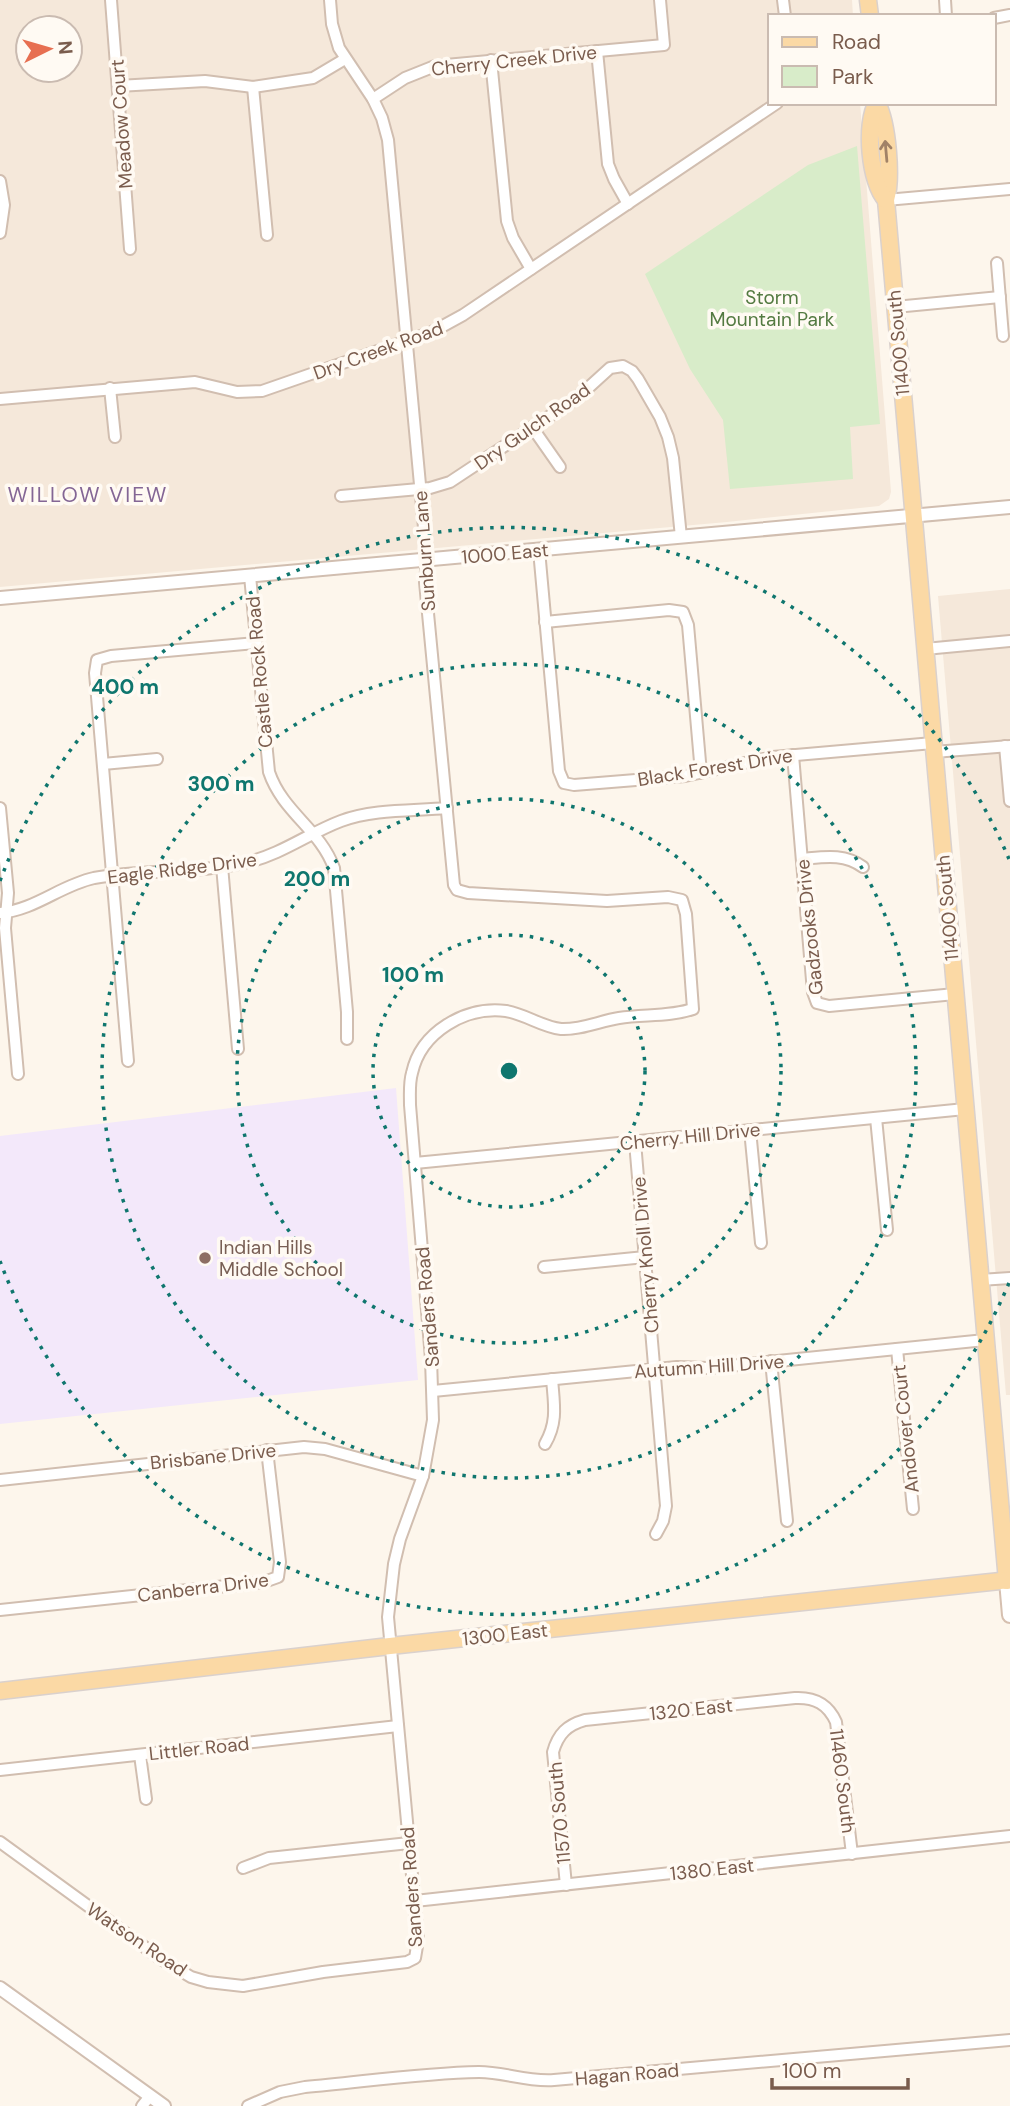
<svg xmlns="http://www.w3.org/2000/svg" width="1010" height="2106" viewBox="0 0 1010 2106" font-family="'DM Sans',sans-serif">
	<style>
		.residential { fill: #f5e8da; fill-rule: evenodd }
		.education { fill: #f3e8fa }
		.green { fill: #d8ecc9 }
		.lines { fill: none; stroke-linecap: round; stroke-linejoin: round }
		.minor-casing { stroke: #d1beb0; stroke-width: 14 }
		.tertiary-casing { stroke: #d1beb0; stroke-width: 16 }
		.secondary-casing { stroke: #d6c0b0; stroke-width: 18 }
		.primary-casing { stroke: #dad1cd; stroke-width: 19 }
		.minor { stroke: #fff; stroke-width: 10 }
		.tertiary { stroke: #fff; stroke-width: 12 }
		.secondary { stroke: #fff; stroke-width: 14 }
		.primary { stroke: #fbd9a5; stroke-width: 16 }
		.oneway { stroke: #a18267 }
		.ring { fill: none; stroke: #0f766e; stroke-width: 3.5; stroke-dasharray: 3.5 7 }
		.education-dot { fill: #8d6e63; stroke: #fffaf3; stroke-width: 2.5 }
		.labels { text-anchor: middle; stroke-width: 7; stroke-linejoin: round; paint-order: stroke }
		.street-label { font-size: 19px; fill: #7a5c4d; stroke: #fffaf3 }
		.park-label { font-size: 19px; fill: #537a41; stroke: #fffaf3 }
		.education-label { font-size: 19px; fill: #785e54; stroke: #fffaf3; text-anchor: start }
		.neighbourhood-label { font-size: 21px; letter-spacing: 2px; fill: #846695; stroke: #fffaf3 }
		.centre { fill: #0f766e; stroke: #fffaf3; stroke-width: 3.5 }
		.ring-label { font-size: 21px; text-anchor: middle; font-weight: bold; fill: #0f766e; stroke: #fffaf3; stroke-width: 7; stroke-linejoin: round; paint-order: stroke }
	</style>
	<rect width="100%" height="100%" fill="#fdf6ec"/>
	<!-- residential -->
	<g class="residential">
		<path d="M 0,0 L 852,0 L 853,16 L 770,16 L 770,103 L 860,103 L 891,492 L 889,499 L 879,506 L 727,522 L 0,587 ZM 28,28 L 70,28 L 70,70 L 28,70 Z"/>
		<path d="M 1010,589 L 1010,1395 L 1006,1395 L 938,596 Z"/>
	</g>
	<!-- education -->
	<path class="education" d="M 396,1088 L 418,1380 L 0,1424 L 0,1136 Z"/>
	<!-- green -->
	<path class="green" d="M 857,146 L 880,424 L 850,427 L 853,479 L 730,489 L 723,420 L 690,369 L 645,274 L 808,165 Z"/>
	<g class="lines">
		<defs>
			<g id="minor">
				<path d="M 111,0 L 130,249"/>
				<path d="M 783,0 L 785,16"/>
				<path d="M 945,0 L 946,16"/>
				<path d="M 994,18 L 1010,15"/>
				<path d="M 597,51 L 608,164 L 614,179 L 628,204"/>
				<path d="M 491,60 L 507,221 L 513,238 L 531,269"/>
				<path d="M 118,86 L 205,81 L 253,87 L 313,78 L 345,59"/>
				<path d="M 253,87 L 267,235"/>
				<path d="M 373,99 L 405,78 L 435,66 L 664,45 L 660,0"/>
				<path d="M 0,181 L 4,205 L 0,233"/>
				<path d="M 886,200 L 1010,189"/>
				<path d="M 997,263 L 1003,336"/>
				<path d="M 895,307 L 1000,297"/>
				<path d="M 110,388 L 115,437"/>
				<path d="M 0,399 L 195,382 L 237,392 L 262,391 L 432,332 L 463,315 L 777,103"/>
				<path d="M 532,427 L 560,467"/>
				<path d="M 341,496 L 430,488 L 450,482 L 577,398 L 610,368 L 623,366 L 632,371 L 638,379 L 660,417 L 668,437 L 673,458 L 681,537"/>
				<path d="M 539,550 L 559,771 L 564,783 L 574,785 L 685,776 L 773,757 L 933,743"/>
				<path d="M 250,576 L 269,772 C 283,813 320,829 334,868 L 347,1012 L 347,1039"/>
				<path d="M 545,622 L 669,610 L 683,612 L 688,625 L 701,773"/>
				<path d="M 925,649 L 1010,641"/>
				<path d="M 1005,746 L 1010,801"/>
				<path d="M 934,752 L 1010,746"/>
				<path d="M 793,755 L 813,992 L 817,1003 L 829,1006 L 955,994"/>
				<path d="M 103,764 L 157,759"/>
				<path d="M 0,808 L 8,893 L 5,928 L 18,1074"/>
				<path d="M 802,859 C 824,857 844,853 863,867"/>
				<path d="M 222,866 L 238,1049"/>
				<path d="M 0,913 C 35,910 61,885 94,878 C 145,869 198,874 248,862 C 282,854 309,833 341,821 C 373,809 412,811 447,808"/>
				<path d="M 128,1061 L 95,673 L 97,660 L 111,656 L 256,643"/>
				<path d="M 876,1118 L 887,1230"/>
				<path d="M 750,1130 L 761,1243"/>
				<path d="M 635,1142 L 666,1506 L 663,1521 L 656,1534"/>
				<path d="M 415,1163 L 965,1109"/>
				<path d="M 544,1267 L 645,1257"/>
				<path d="M 980,1280 L 1010,1278"/>
				<path d="M 897,1349 L 913,1509"/>
				<path d="M 771,1361 L 787,1521"/>
				<path d="M 433,1391 L 677,1367 L 709,1368 L 985,1340"/>
				<path d="M 545,1444 C 558,1422 554,1404 552,1379"/>
				<path d="M 0,1480 L 304,1447 L 325,1449 L 423,1476"/>
				<path d="M 0,1610 L 264,1582 L 278,1577 L 280,1562 L 267,1450"/>
				<path d="M 140,1755 L 146,1799"/>
				<path d="M 0,1770 L 398,1726"/>
				<path d="M 0,1842 L 161,1959 L 191,1977 L 208,1982 L 243,1986 L 323,1972 L 407,1962 L 415,1958 L 418,1940 L 388,1617 L 394,1564 L 400,1539 L 423,1476 L 433,1420 L 431,1359 L 410,1105 C 410,1094 409,1083 412,1073 C 421,1032 465,1006 506,1011 C 525,1014 542,1027 561,1029 C 581,1030 600,1021 619,1018 C 643,1014 669,1017 693,1009 L 686,914 L 682,900 L 668,897 L 607,901 L 468,893 L 457,890 L 454,885 L 425,582 L 427,560 L 388,140 L 382,118 L 373,99 L 339,48 L 332,24 L 330,0"/>
				<path d="M 243,1868 L 269,1858 L 409,1843"/>
				<path d="M 566,1885 L 553,1752 C 558,1734 567,1725 585,1720 L 795,1698 C 815,1697 828,1704 836,1722 L 852,1854"/>
				<path d="M 415,1901 L 1010,1836"/>
				<path d="M 142,2106 L 150,2096"/>
				<path d="M 248,2106 L 280,2092 L 305,2087 C 362,2082 422,2073 479,2072 C 505,2072 526,2082 554,2080 L 1010,2040"/>
			</g>
			<g id="tertiary">
				<path d="M 0,598 L 1010,507"/>
				<path d="M 0,1988 L 164,2106"/>
			</g>
			<path id="secondary" d="M 1007,1581 L 1010,1615"/>
			<g id="primary">
				<path d="M 868,0 L 870,16"/>
				<path d="M 877,103 C 888,124 892,178 886,200 L 1007,1581"/>
				<path d="M 877,103 C 864,123 870,184 886,200"/>
				<path d="M 0,1691 L 390,1646 L 1010,1580"/>
			</g>
		</defs>
		<!-- minor casing -->
		<use href="#minor" class="minor-casing"/>
		<!-- tertiary casing -->
		<use href="#tertiary" class="tertiary-casing"/>
		<!-- secondary casing -->
		<use href="#secondary" class="secondary-casing"/>
		<!-- primary casing -->
		<use href="#primary" class="primary-casing"/>
		<!-- minor -->
		<use href="#minor" class="minor"/>
		<!-- tertiary -->
		<use href="#tertiary" class="tertiary"/>
		<!-- secondary -->
		<use href="#secondary" class="secondary"/>
		<!-- primary -->
		<use href="#primary" class="primary"/>
	</g>
	<!-- one-way arrows -->
	<defs><path id="oneway-shaft" d="M-6 0H5M1.5-3L5.5 0L1.5 3" fill="none" stroke-width="1.6" stroke-linecap="round" stroke-linejoin="round" transform="scale(1.75)"/></defs>
	<use class="oneway" href="#oneway-shaft" transform="translate(886 151) rotate(-95)"/>
	<!-- distance rings -->
	<g class="ring">
		<circle cx="509" cy="1071" r="136"/>
		<circle cx="509" cy="1071" r="272"/>
		<circle cx="509" cy="1071" r="407"/>
		<path d="M1009 1283A543 543 0 0 1 0 1261M0 881A543 543 0 0 1 1009 859"/>
	</g>
	<!-- markers -->
	<circle class="education-dot" cx="205" cy="1258" r="7"/>
	<g class="labels">
		<!-- street labels -->
		<g class="street-label">
			<text transform="translate(514 60) rotate(-6)" y="7">Cherry Creek Drive</text>
			<text transform="translate(121 124) rotate(-94)" y="7">Meadow Court</text>
			<text transform="translate(898 343) rotate(-95)" y="7">11400 South</text>
			<text transform="translate(378 350) rotate(-20)" y="7">Dry Creek Road</text>
			<text transform="translate(532 426) rotate(-35)" y="7">Dry Gulch Road</text>
			<text transform="translate(424 551) rotate(-94)" y="7">Sunburn Lane</text>
			<text transform="translate(505 553) rotate(-5)" y="7">1000 East</text>
			<text transform="translate(259 672) rotate(-95)" y="7">Castle Rock Road</text>
			<text transform="translate(715 767) rotate(-9)" y="7">Black Forest Drive</text>
			<text transform="translate(182 868) rotate(-7)" y="7">Eagle Ridge Drive</text>
			<text transform="translate(947 908) rotate(-95)" y="7">11400 South</text>
			<text transform="translate(809 927) rotate(-96)" y="7">Gadzooks Drive</text>
			<text transform="translate(690 1136) rotate(-6)" y="7">Cherry Hill Drive</text>
			<text transform="translate(645 1255) rotate(-95)" y="7">Cherry Knoll Drive</text>
			<text transform="translate(427 1307) rotate(-95)" y="7">Sanders Road</text>
			<text transform="translate(709 1366) rotate(-4)" y="7">Autumn Hill Drive</text>
			<text transform="translate(905 1429) rotate(-96)" y="7">Andover Court</text>
			<text transform="translate(213 1456) rotate(-6)" y="7">Brisbane Drive</text>
			<text transform="translate(203 1587) rotate(-7)" y="7">Canberra Drive</text>
			<text transform="translate(505 1634) rotate(-6)" y="7">1300 East</text>
			<text transform="translate(691 1709) rotate(-6)" y="7">1320 East</text>
			<text transform="translate(199 1748) rotate(-6)" y="7">Littler Road</text>
			<text transform="translate(843 1781) rotate(83)" y="7">11460 South</text>
			<text transform="translate(559 1813) rotate(-95)" y="7">11570 South</text>
			<text transform="translate(712 1869) rotate(-6)" y="7">1380 East</text>
			<text transform="translate(411 1887) rotate(-94)" y="7">Sanders Road</text>
			<text transform="translate(137 1939) rotate(34)" y="7">Watson Road</text>
			<text transform="translate(627 2074) rotate(-5)" y="7">Hagan Road</text>
		</g>
		<!-- park labels -->
		<g class="park-label">
			<text x="772" y="304">Storm<tspan x="772" dy="22">Mountain Park</tspan></text>
		</g>
		<!-- education labels -->
		<g class="education-label">
			<text x="219" y="1254">Indian Hills<tspan x="219" dy="22">Middle School</tspan></text>
		</g>
		<!-- neighbourhood labels -->
		<g class="neighbourhood-label">
			<text x="88" y="502">WILLOW VIEW</text>
		</g>
	</g>
	<circle cx="509" cy="1071" r="10" class="centre"/>
	<g class="ring-label">
		<text x="125" y="694">400 m</text>
		<text x="221" y="791">300 m</text>
		<text x="317" y="886">200 m</text>
		<text x="413" y="982">100 m</text>
	</g>
	<!-- legend -->
	<rect x="768" y="14" width="228" height="91" fill="#fffaf3" stroke="#cabbb1" stroke-width="2"/>
	<rect x="782" y="37" width="35" height="10" fill="#fbd9a5" stroke="#cabbb1" stroke-width="2"/>
	<text x="832" y="49" font-size="21" fill="#7a5c4d">Road</text>
	<rect x="782" y="66" width="35" height="21" fill="#d8ecc9" stroke="#cabbb1" stroke-width="2"/>
	<text x="832" y="84" font-size="21" fill="#7a5c4d">Park</text>
	<!-- north arrow -->
	<g transform="translate(49 49) rotate(85)"><circle r="33" fill="#fffaf3" stroke="#cabbb1" stroke-width="2"/>
	<path d="M0-5L12 26L0 18L-12 26Z" fill="#e76f51"/>
	<text y="-10" font-size="19" font-weight="bold" text-anchor="middle" fill="#7a5c4d">N</text>
	</g>
	<!-- scale -->
	<path d="M772 2078v10h136v-10" fill="none" stroke="#7a5c4d" stroke-width="3.5"/>
	<text x="782" y="2078" font-size="21" fill="#7a5c4d" stroke="#fffaf3" stroke-width="5" paint-order="stroke">100 m</text>
</svg>
